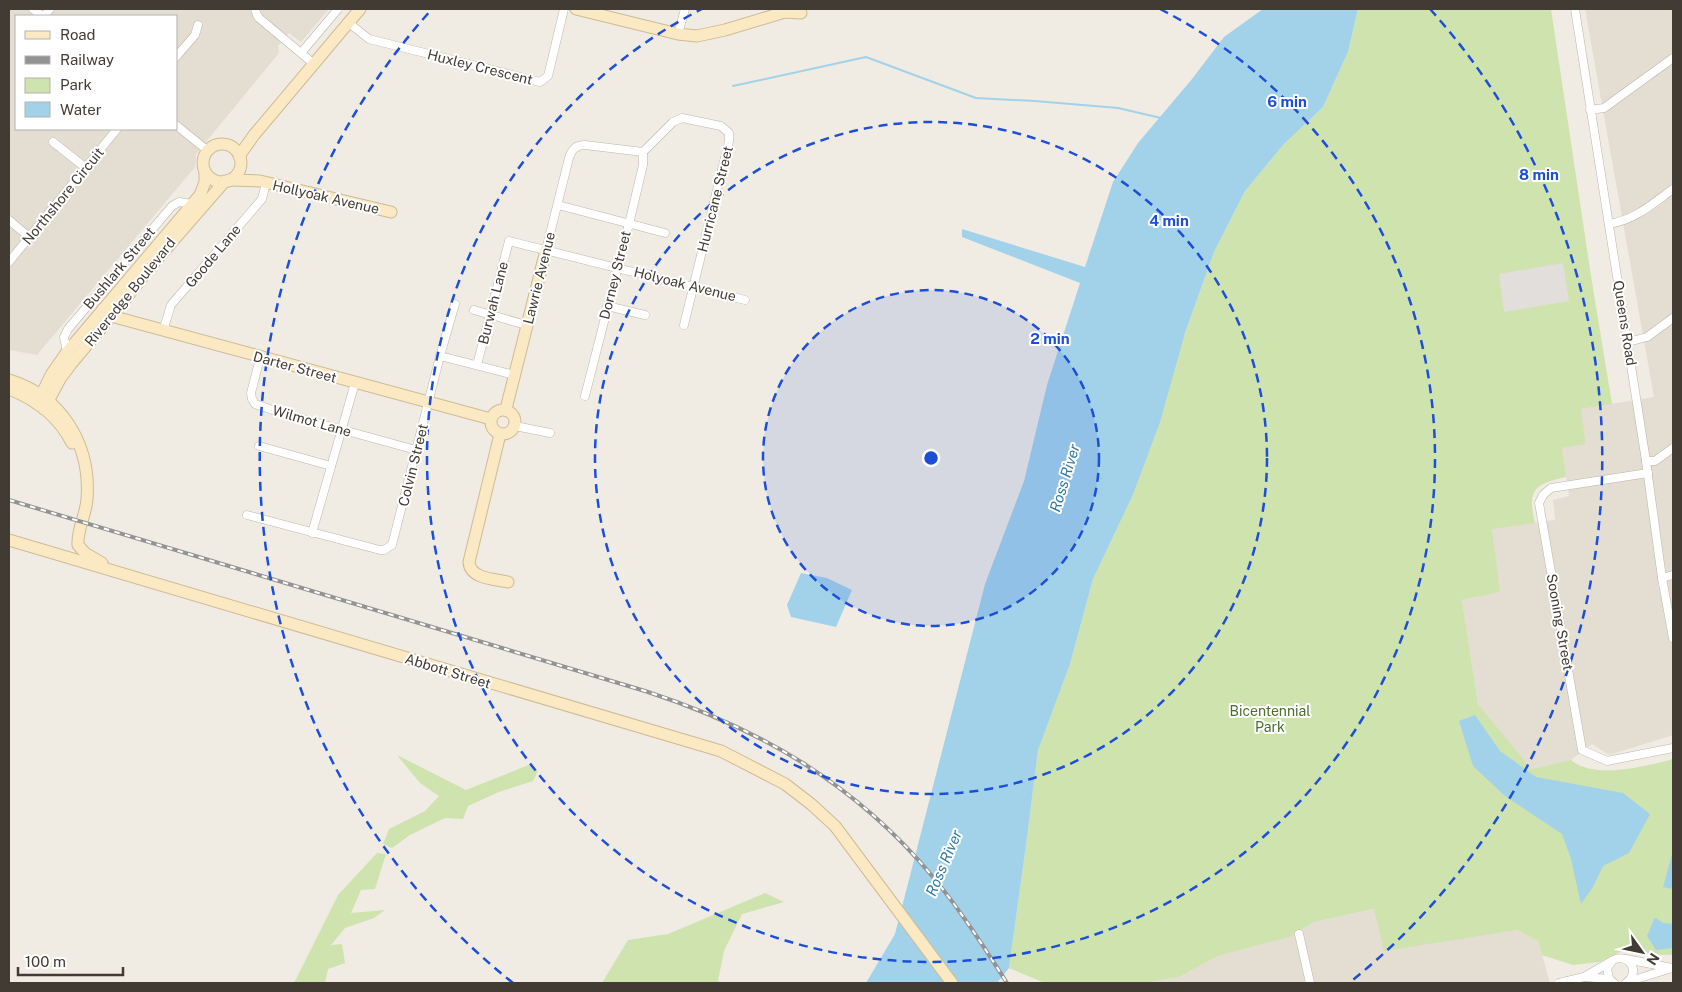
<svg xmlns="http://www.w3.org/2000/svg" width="1682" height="992" viewBox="0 0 1682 992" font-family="'Public Sans',sans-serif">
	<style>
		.residential { fill: #e4ddd2; fill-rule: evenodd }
		.green { fill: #cee3ae }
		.parking { fill: #e1dedc }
		.water { fill: #a2d2ea }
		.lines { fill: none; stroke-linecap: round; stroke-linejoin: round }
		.stream { stroke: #a2d2ea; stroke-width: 2 }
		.street-casing { stroke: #beb5aa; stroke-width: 9 }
		.secondary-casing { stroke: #cebb96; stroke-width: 13 }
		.street { stroke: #fff; stroke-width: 8 }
		.secondary { stroke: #fbe9c3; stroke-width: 11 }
		.rail-casing { stroke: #939393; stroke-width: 4 }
		.rail { stroke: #fff; stroke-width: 2; stroke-dasharray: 5.5; stroke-linecap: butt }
		.ring { fill: none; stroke: #1d4ed8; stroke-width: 2.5; stroke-dasharray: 9 6 }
		.labels { text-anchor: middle; stroke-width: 4; stroke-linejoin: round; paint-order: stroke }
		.street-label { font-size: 14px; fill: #423b34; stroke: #fff }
		.park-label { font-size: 14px; fill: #4a6f2c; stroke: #fff }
		.water-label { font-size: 15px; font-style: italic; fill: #33799f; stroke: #fff }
		.centre { fill: #1d4ed8; stroke: #fff; stroke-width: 2.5 }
		.ring-label { font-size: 15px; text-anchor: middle; font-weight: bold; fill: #1d4ed8; stroke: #fff; stroke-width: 4; stroke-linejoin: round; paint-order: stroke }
	</style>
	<rect width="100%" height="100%" fill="#f0ece3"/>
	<!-- residential -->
	<g class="residential">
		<path d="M 9,9 L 329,9 L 301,42 L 289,33 L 278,46 L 279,53 L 196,154 L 195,167 L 37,355 L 9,350 ZM 16,16 L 176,16 L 176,129 L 16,129 Z"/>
		<path d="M 1585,9 L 1673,9 L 1673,735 L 1609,755 L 1592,744 L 1571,760 L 1531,769 L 1498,730 L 1478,704 L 1462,600 L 1499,592 L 1492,528 L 1555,520 L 1553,500 L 1569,496 L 1561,447 L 1586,443 L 1580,409 L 1654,397 Z"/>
		<path d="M 1375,909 L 1437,941 L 1517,930 L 1538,941 L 1550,983 L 1146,983 L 1179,977 L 1218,956 L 1290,937 L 1314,922 Z"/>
	</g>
	<!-- green -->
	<g class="green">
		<path d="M 1358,9 L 1551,9 L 1591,276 L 1612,404 L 1581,409 L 1586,444 L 1562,448 L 1566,477 C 1534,484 1527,490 1535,523 L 1492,529 L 1500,592 L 1462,600 L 1478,704 L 1531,769 L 1571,760 C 1594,780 1647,766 1673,759 L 1673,955 L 1638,954 L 1622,951 L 1599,962 L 1573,965 L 1542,955 L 1538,941 L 1517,930 L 1384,951 L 1374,909 L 1314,922 L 1290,937 L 1218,956 L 1179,977 L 1145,983 L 1045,983 L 1009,968 L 1026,845 L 1038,749 L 1070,664 L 1093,579 L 1132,497 L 1185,333 L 1214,252 L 1245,191 L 1284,144 L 1323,107 L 1348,52 Z"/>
		<path d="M 397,755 L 466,790 L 531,764 L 538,771 L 533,781 L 499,792 L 468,806 L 463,819 L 445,818 L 410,835 L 392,848 L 383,844 L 389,829 L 425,811 L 439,796 L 420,783 Z"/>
		<path d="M 377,853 L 386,854 L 375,889 L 361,890 L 351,913 L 385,910 L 374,918 L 345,928 L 331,945 L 342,944 L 345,963 L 328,969 L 325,983 L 294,983 L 338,895 Z"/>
		<path d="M 765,893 L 784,902 L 742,914 L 724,951 L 718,981 L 723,983 L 602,983 L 628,940 L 668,934 Z"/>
	</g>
	<!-- parking -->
	<path class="parking" d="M 1563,263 L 1569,301 L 1504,312 L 1499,274 Z"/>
	<!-- water -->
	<g class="water">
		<path d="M 1263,9 L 1358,9 L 1348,52 L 1323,107 L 1284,144 L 1245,191 L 1214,252 L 1185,333 L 1160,422 L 1132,497 L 1093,579 L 1070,664 L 1038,750 L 1026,845 L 1009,968 L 997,983 L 866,983 L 895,934 L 985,584 L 1024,481 L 1047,385 L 1080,283 L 962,237 L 962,229 L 1085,267 L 1113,182 L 1138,143 L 1192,79 L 1224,37 Z"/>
		<path d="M 801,573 L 827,578 L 852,590 L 836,627 L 791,617 L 787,605 Z"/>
		<path d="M 1475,715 L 1500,751 L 1536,777 L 1623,793 L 1650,814 L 1629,853 L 1603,866 L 1593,887 L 1581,904 L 1571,859 L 1562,834 L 1505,796 L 1473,766 L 1459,721 Z"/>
		<path d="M 1673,851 L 1673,889 L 1663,887 Z"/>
		<path d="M 1656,918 L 1663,923 L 1673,924 L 1673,948 L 1656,950 L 1647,936 L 1654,919 Z"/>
	</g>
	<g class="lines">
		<!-- stream -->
		<path class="stream" d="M 733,86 L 866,57 L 976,98 L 1035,101 L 1118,108 L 1161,118"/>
		<defs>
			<g id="street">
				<path d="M 33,9 L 42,16"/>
				<path d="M 255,9 L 257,15 L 259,18 L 314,64"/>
				<path d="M 1575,9 L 1646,461 L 1662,578 L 1673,638"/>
				<path d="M 44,16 L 50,9"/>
				<path d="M 349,23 L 369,39 L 540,82 L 548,76 L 564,9"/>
				<path d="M 678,34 L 685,9"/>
				<path d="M 301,53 L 338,9"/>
				<path d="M 176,57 L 195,35 L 198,25"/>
				<path d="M 1590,110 L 1604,108 L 1673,58"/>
				<path d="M 176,125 L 208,151"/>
				<path d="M 53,142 L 86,168"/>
				<path d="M 558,205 L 665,233"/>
				<path d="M 9,220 L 29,237"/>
				<path d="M 1609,224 C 1635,220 1652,204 1673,189"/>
				<path d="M 546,250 L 569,158 C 572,149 576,145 585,145 L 643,152 L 673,122 L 682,118 L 721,126 L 729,133 L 729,141 L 684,325"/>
				<path d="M 9,262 L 117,129"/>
				<path d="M 607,306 L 645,315"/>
				<path d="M 474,310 L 526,325"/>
				<path d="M 163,331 L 171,305 L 262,199 L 266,183"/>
				<path d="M 1628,342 L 1647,337 L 1673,318"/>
				<path d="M 67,352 L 64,337 L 68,329 L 172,206 L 179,202 L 192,204"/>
				<path d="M 440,356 L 514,375"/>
				<path d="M 260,358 L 251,393 L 252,399 L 255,404 L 285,414 L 416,450"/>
				<path d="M 477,365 L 509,241 L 745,300"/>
				<path d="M 585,396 L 629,224 L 643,165 L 643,152"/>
				<path d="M 515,426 L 550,433"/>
				<path d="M 259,446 L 331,466"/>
				<path d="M 1646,461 L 1655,461 L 1673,448"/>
				<path d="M 1648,473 L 1551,488 L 1543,495 L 1539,503 L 1582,750 L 1607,761 L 1673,748"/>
				<path d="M 247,515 L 380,550 L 384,550 L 392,545 L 440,356 L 455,304"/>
				<path d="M 312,533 L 355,383"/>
				<path d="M 1662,578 L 1673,575"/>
				<path d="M 1299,934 L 1310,983"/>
				<path d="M 1626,959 L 1672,968"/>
				<path d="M 1584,977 L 1609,979"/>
				<path d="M 1630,981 L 1669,969"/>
				<path d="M 1559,983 L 1584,977 L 1610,962"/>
				<path d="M 1614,983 L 1609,979 L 1607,968 L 1613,960 C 1630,952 1641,973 1626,983"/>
			</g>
			<g id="secondary">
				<path d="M 576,9 L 678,34 L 697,36 L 725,30 L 785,12 L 801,13"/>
				<circle cx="222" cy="163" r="19"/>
				<path d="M 239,156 L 254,135 L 360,9"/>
				<path d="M 229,180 L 260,181 L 391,212"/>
				<path d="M 103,309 L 111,316 L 491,419"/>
				<path d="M 9,380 C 62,396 91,445 87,499 C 86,515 77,529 78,545 L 85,553 L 102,563"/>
				<path d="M 9,389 C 35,399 59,417 72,443"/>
				<path d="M 37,404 L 51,375 L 67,352 L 200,195 L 205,182 L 205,172"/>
				<path d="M 44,409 L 60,379 L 71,364 L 123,302 L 152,265 L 225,181"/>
				<path d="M 506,409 L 546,250"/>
				<circle cx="503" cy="422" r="12"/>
				<path d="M 500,434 L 469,562 C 470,579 495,579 508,582"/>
				<path d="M 9,540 L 721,751 L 785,784 L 811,804 L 835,826 L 952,983"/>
			</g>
		</defs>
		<!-- street casing -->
		<use href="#street" class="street-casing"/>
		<!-- secondary casing -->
		<use href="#secondary" class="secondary-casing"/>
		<!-- street -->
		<use href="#street" class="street"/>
		<!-- secondary -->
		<use href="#secondary" class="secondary"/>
		<defs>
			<path id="rail" d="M 9,500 L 645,691 C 759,728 856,784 933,877 C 961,911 984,947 1007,983"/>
		</defs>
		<!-- rail casing -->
		<use href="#rail" class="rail-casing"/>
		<!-- rail -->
		<use href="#rail" class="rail"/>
	</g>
	<!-- distance rings -->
	<circle cx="931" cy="458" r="168" fill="#1d4ed8" fill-opacity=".12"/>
	<g class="ring">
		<circle cx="931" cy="458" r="168"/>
		<circle cx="931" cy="458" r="336"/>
		<path d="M1160 9A504 504 0 1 1 702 9"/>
		<path d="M513 983A671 671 0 0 1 432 9M1430 9A671 671 0 0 1 1349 983"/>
	</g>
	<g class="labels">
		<!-- street labels -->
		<g class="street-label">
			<text transform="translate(480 67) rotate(14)" y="5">Huxley Crescent</text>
			<text transform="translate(63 196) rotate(-51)" y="5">Northshore Circuit</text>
			<text transform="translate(326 197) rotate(13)" y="5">Hollyoak Avenue</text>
			<text transform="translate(715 199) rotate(-76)" y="5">Hurricane Street</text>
			<text transform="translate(213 256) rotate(-50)" y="5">Goode Lane</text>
			<text transform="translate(119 268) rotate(-50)" y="5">Bushlark Street</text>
			<text transform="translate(615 275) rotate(-76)" y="5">Dorney Street</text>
			<text transform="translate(539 278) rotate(-76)" y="5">Lawrie Avenue</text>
			<text transform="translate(685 284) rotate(14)" y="5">Holyoak Avenue</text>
			<text transform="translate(130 292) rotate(-51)" y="5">Riveredge Boulevard</text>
			<text transform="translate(493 303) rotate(-76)" y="5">Burwah Lane</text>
			<text transform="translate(1625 323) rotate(81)" y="5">Queens Road</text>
			<text transform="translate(295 367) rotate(15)" y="5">Darter Street</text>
			<text transform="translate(312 421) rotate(16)" y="5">Wilmot Lane</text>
			<text transform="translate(413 465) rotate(-76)" y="5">Colvin Street</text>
			<text transform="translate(1560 622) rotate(80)" y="5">Sooning Street</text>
			<text transform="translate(448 671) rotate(17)" y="5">Abbott Street</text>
		</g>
		<!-- park labels -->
		<g class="park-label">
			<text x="1270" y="716">Bicentennial<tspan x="1270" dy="16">Park</tspan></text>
		</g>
		<!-- water labels -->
		<g class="water-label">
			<text transform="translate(1065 478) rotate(-73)" y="5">Ross River</text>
			<text transform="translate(944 863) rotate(-67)" y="5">Ross River</text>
		</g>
	</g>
	<circle cx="931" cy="458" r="8" class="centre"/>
	<g class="ring-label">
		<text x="1287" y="107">6 min</text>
		<text x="1539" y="180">8 min</text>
		<text x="1169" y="226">4 min</text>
		<text x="1050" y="344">2 min</text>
	</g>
	<!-- border -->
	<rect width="1682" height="992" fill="none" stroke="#423b34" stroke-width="20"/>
	<!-- legend -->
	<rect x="15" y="15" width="162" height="115" fill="#ffffff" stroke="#b3b1ae"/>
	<rect x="25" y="31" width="25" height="8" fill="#fbe9c3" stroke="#b3b1ae"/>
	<text x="60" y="40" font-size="15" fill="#423b34">Road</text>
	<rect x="25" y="56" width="25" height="8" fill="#939393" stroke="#b3b1ae"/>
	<text x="60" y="65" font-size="15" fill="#423b34">Railway</text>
	<rect x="25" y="78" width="25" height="15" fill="#cee3ae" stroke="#b3b1ae"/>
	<text x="60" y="90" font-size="15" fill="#423b34">Park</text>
	<rect x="25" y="102" width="25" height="15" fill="#a2d2ea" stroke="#b3b1ae"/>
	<text x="60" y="115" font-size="15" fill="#423b34">Water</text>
	<!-- north arrow -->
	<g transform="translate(1642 952) rotate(123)" stroke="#ffffff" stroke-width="4" paint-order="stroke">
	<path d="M0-4L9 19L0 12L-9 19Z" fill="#423b34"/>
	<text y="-8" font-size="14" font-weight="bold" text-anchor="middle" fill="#423b34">N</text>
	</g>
	<!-- scale -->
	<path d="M18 967v8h105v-8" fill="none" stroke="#423b34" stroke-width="2.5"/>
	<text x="25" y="967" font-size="15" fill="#423b34" stroke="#ffffff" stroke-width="4" paint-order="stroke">100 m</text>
</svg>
